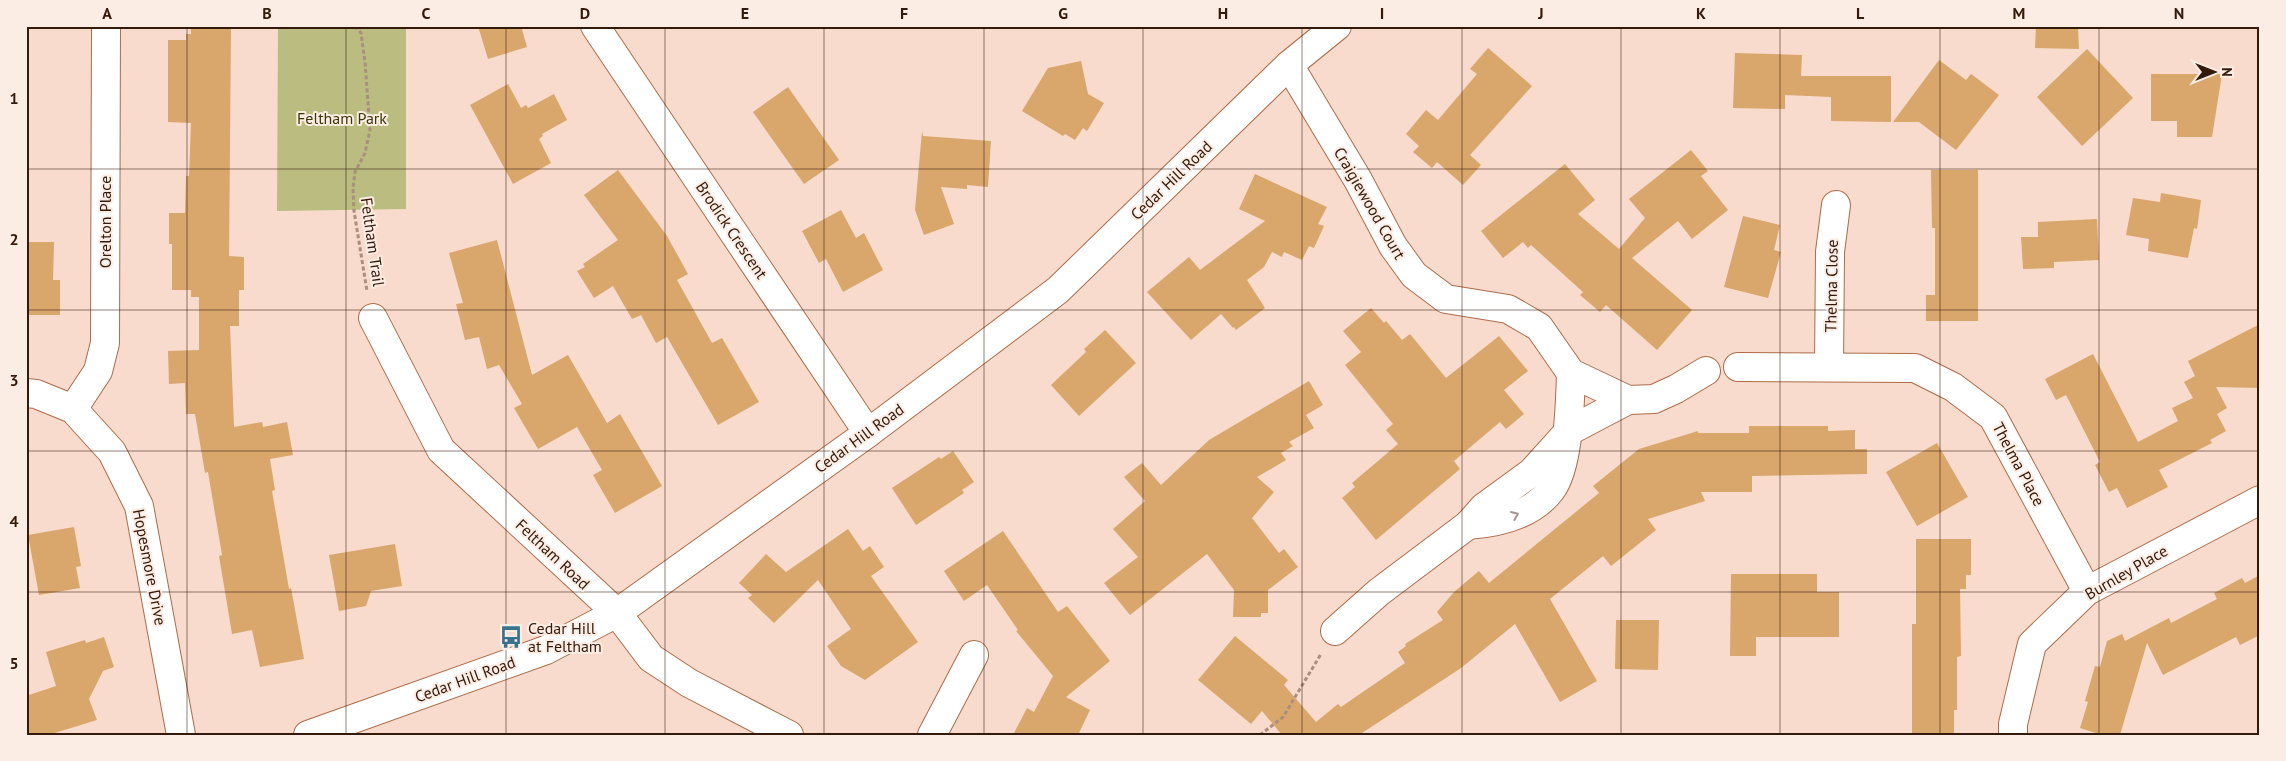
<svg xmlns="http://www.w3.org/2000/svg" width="2286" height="761" viewBox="0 0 2286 761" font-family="'PT Sans',sans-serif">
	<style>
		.green { fill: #bbbc7f }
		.building { fill: #d9a66c }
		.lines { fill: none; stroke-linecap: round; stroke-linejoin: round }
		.minor-casing { stroke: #ad6c49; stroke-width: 30 }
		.path { stroke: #aa8e7f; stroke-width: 3; stroke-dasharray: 4 2.5; stroke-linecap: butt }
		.minor { stroke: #fff; stroke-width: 28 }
		.oneway { stroke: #a49891 }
		.grid { fill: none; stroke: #341a0b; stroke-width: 1; stroke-opacity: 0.55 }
		.labels { text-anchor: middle; stroke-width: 4; stroke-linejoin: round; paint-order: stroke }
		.park-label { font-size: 16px; fill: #393806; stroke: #fbece4 }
		.street-label { font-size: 16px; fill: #341a0b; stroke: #fbece4 }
		.poi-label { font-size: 16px; fill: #341a0b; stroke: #fbece4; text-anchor: start }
		.neatline { fill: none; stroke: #341a0b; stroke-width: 2 }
		.grid-label { font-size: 16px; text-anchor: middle; font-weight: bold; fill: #341a0b }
	</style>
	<rect width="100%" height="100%" fill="#f8dbcc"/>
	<!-- green -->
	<path class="green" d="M 278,26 L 406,26 L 406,209 L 277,211 Z"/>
	<!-- building -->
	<g class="building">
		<path d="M 191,26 L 231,26 L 229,256 L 244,257 L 244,290 L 239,290 L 239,326 L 230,326 L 234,427 L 262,422 L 263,427 L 287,422 L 293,455 L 270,459 L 275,490 L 272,491 L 289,589 L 291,588 L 304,659 L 260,667 L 252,630 L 232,634 L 219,556 L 222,555 L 208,472 L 205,473 L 195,414 L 186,414 L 185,383 L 169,384 L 168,351 L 199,350 L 199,297 L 191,297 L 191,290 L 172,290 L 172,244 L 169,244 L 169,213 L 185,213 L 186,176 L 189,176 L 191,123 L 168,122 L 168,40 L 186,40 L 186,34 L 191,34 Z"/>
		<path d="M 478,26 L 521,26 L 527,47 L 488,59 Z"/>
		<path d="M 2036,26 L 2078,26 L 2079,49 L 2035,48 Z"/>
		<path d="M 1488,48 L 1532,86 L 1470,155 L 1481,165 L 1463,185 L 1437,162 L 1432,168 L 1413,152 L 1419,146 L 1406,134 L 1426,110 L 1438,120 L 1477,74 L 1470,69 Z"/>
		<path d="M 2087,49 L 2133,98 L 2082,146 L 2037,97 Z"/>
		<path d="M 1735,53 L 1802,55 L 1801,76 L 1891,76 L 1891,122 L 1831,121 L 1831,97 L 1785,95 L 1785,109 L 1733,108 Z"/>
		<path d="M 1939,60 L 1966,80 L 1971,74 L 1999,95 L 1956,150 L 1919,122 L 1893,122 Z"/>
		<path d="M 1081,61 L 1088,94 L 1104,103 L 1087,131 L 1083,128 L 1075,140 L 1065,134 L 1063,136 L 1022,111 L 1048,68 Z"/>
		<path d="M 2151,74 L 2222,74 L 2212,137 L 2177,137 L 2177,121 L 2151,121 Z"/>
		<path d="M 508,84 L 521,108 L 526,105 L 528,108 L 554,94 L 567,120 L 542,134 L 543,136 L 539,139 L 551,163 L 513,184 L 470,105 Z"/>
		<path d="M 788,87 L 839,160 L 804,184 L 753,112 Z"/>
		<path d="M 922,131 L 923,136 L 991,141 L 988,187 L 967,185 L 967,189 L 941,187 L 954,224 L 924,235 L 915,210 Z"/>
		<path d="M 1691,150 L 1708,171 L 1701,176 L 1728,210 L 1692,239 L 1678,221 L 1632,258 L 1692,310 L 1657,350 L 1606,305 L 1600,312 L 1580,295 L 1583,292 L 1531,245 L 1528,248 L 1523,242 L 1503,258 L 1481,231 L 1565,164 L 1595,200 L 1578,214 L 1619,249 L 1645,218 L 1629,199 Z"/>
		<path d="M 618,170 L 667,236 L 688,274 L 677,280 L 712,343 L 722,338 L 759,402 L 718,425 L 667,337 L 656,343 L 641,315 L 632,319 L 613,286 L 594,298 L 577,271 L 585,267 L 583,264 L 618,240 L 584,195 Z"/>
		<path d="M 1931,170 L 1978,170 L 1978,321 L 1926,321 L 1926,295 L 1935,295 L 1935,228 L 1932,228 Z"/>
		<path d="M 1255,174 L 1327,207 L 1318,224 L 1324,226 L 1314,248 L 1309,246 L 1302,260 L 1284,252 L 1282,257 L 1272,252 L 1264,267 L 1247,280 L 1265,308 L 1236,330 L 1234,327 L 1233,328 L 1221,314 L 1191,340 L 1147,292 L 1189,257 L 1200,270 L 1265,221 L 1239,209 Z"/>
		<path d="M 2161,193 L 2201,200 L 2197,229 L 2194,228 L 2188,258 L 2148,251 L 2149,239 L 2126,235 L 2133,198 L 2160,202 Z"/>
		<path d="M 841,210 L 856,238 L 864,233 L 883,270 L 843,292 L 826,259 L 819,263 L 802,231 Z"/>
		<path d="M 1743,216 L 1780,225 L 1774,250 L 1781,252 L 1768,298 L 1724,287 Z"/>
		<path d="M 2097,219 L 2099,260 L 2054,262 L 2054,268 L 2023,269 L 2021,237 L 2038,237 L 2038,222 Z"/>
		<path d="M 497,240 L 532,375 L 568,355 L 607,423 L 620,414 L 662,486 L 615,513 L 593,475 L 602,470 L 577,427 L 538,449 L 514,408 L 522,404 L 499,365 L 487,369 L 479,337 L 465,340 L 456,304 L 463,303 L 449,253 Z"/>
		<path d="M 26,242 L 54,242 L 53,280 L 60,280 L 60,315 L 26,315 Z"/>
		<path d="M 1371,308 L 1384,323 L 1386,321 L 1402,340 L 1410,334 L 1446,378 L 1499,336 L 1528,371 L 1504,390 L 1524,414 L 1506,429 L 1500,422 L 1454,461 L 1460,469 L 1376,540 L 1342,498 L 1355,487 L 1352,483 L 1398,444 L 1386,430 L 1393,424 L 1345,365 L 1361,352 L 1343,331 Z"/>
		<path d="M 2260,324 L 2260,388 L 2216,387 L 2227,408 L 2217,414 L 2226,431 L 2210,440 L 2212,443 L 2159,470 L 2168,487 L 2127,508 L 2117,488 L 2109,492 L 2095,465 L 2100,462 L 2066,395 L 2056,400 L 2045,379 L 2093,354 L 2138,442 L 2178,421 L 2172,408 L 2193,398 L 2184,382 L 2195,376 L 2188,361 Z"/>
		<path d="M 1105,330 L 1136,363 L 1079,416 L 1051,385 L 1086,352 L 1084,349 Z"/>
		<path d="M 1309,381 L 1323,405 L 1306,415 L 1314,428 L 1289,442 L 1293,446 L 1281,453 L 1286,460 L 1257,477 L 1274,492 L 1252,518 L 1279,553 L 1284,549 L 1298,567 L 1268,590 L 1268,613 L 1261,613 L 1261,617 L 1233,617 L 1234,590 L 1207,554 L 1130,615 L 1104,583 L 1138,557 L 1113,529 L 1145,501 L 1124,477 L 1142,463 L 1161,485 L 1209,440 Z"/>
		<path d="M 1749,426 L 1828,426 L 1828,431 L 1855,430 L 1855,449 L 1867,449 L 1867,474 L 1752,476 L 1752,492 L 1701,492 L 1705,501 L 1648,519 L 1656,530 L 1611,566 L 1603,556 L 1550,599 L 1597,681 L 1560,702 L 1515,624 L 1461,668 L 1359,735 L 1282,735 L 1262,711 L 1251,724 L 1198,680 L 1235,636 L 1288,680 L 1284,685 L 1316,722 L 1338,704 L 1341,707 L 1405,663 L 1398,652 L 1406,646 L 1405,644 L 1443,620 L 1437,612 L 1454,592 L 1479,571 L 1489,583 L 1599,493 L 1593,486 L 1639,449 L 1698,431 L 1698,433 L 1749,433 Z"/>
		<path d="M 1937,443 L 1968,497 L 1917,526 L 1886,472 Z"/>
		<path d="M 953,451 L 974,482 L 962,490 L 964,493 L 916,525 L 892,488 L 939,457 L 941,459 Z"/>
		<path d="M 74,527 L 81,566 L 76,567 L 80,588 L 39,595 L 28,535 Z"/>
		<path d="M 848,529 L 863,551 L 870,546 L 884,567 L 871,576 L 918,642 L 865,680 L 841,666 L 827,646 L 851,629 L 818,580 L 774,623 L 748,598 L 752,595 L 739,583 L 766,554 L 786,572 Z"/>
		<path d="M 1003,531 L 1058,612 L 1067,606 L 1110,661 L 1066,697 L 1090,710 L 1078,735 L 1013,735 L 1027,708 L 1034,712 L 1053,676 L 1016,631 L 1018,630 L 987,585 L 964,601 L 944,571 Z"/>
		<path d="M 1916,539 L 1971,539 L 1971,575 L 1966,575 L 1966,589 L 1960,589 L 1961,656 L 1957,657 L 1957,710 L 1954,710 L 1954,735 L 1912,735 L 1912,624 L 1916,624 Z"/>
		<path d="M 395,544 L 402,586 L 371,591 L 366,606 L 339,611 L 329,555 Z"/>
		<path d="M 1731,574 L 1817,574 L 1817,592 L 1839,592 L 1839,637 L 1756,637 L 1756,656 L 1730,656 Z"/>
		<path d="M 2260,575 L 2260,635 L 2240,645 L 2236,637 L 2163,675 L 2147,643 L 2120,735 L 2102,735 L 2080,728 L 2088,702 L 2085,701 L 2095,666 L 2100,667 L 2107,641 L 2122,634 L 2125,641 L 2169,618 L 2171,623 L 2217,599 L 2214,593 L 2242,578 L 2245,583 Z"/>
		<path d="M 1616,620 L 1659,620 L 1658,670 L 1615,669 Z"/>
		<path d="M 104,637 L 114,667 L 103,671 L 89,699 L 97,720 L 48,735 L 26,735 L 26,696 L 56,686 L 46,652 L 85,640 L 86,643 Z"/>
	</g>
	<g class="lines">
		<defs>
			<g id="minor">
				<path d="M 595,26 L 868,433"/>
				<path d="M 1289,65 L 1358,180 L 1393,246 L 1414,275 L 1446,299 L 1508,309 L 1539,327 L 1571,373 L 1628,400"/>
				<path d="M 373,318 L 441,450 L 617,613 L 651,658 L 689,683 L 789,735"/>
				<path d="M 1738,367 L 1915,368 L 1953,387 L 1993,417 L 2087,591"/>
				<path d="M 1829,367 L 1830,252 L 1836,205"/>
				<path d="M 26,393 L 36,394 L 73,409 L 112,452 L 139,506 L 181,735"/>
				<path d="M 73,409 L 98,371 L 105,343 L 106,26"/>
				<path d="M 1468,525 C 1497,523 1532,515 1551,490 C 1569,467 1570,402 1571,373"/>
				<path d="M 1335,631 L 1379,592 L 1468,525 L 1484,507 L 1532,472 L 1569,431 L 1628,400 L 1654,399 L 1676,389 L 1706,371"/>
				<path d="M 308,735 L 546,650 L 617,613 L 868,433 L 1058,290 L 1289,65 L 1337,26"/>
				<path d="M 932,735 L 974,655"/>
				<path d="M 2013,735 L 2013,724 L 2032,644 L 2087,591 L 2260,500"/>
			</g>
		</defs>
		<!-- minor casing -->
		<use href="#minor" class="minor-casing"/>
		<!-- path -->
		<g class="path">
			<path d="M 355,26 L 361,33 L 365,62 L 370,130 L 365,153 L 355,172 L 353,188 L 354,211 L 367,291"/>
			<path d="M 1260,735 L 1283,717 L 1321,654"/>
		</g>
		<!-- minor -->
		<use href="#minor" class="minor"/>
	</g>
	<!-- one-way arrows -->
	<defs><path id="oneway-chevron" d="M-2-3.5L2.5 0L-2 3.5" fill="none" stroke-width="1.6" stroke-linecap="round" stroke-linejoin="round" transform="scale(1.25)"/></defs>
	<use class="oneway" href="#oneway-chevron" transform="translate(1515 515) rotate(-23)"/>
	<!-- grid -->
	<path class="grid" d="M 187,26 L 187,735M 346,26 L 346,735M 506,26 L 506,735M 665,26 L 665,735M 824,26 L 824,735M 984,26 L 984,735M 1143,26 L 1143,735M 1302,26 L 1302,735M 1462,26 L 1462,735M 1621,26 L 1621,735M 1780,26 L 1780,735M 1940,26 L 1940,735M 2099,26 L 2099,735M 26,169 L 2260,169M 26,310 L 2260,310M 26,451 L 2260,451M 26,592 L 2260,592"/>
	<!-- icons -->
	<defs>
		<symbol id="bus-bare" viewBox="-9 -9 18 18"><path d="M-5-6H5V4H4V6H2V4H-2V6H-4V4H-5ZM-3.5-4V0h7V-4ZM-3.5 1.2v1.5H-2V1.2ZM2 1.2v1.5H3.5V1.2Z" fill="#38728b" stroke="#fbece4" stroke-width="2.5" paint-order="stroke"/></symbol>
	</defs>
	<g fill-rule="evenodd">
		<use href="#bus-bare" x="495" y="621" width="32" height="32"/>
	</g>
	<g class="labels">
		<!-- park labels -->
		<g class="park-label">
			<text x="342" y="124">Feltham Park</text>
		</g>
		<!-- street labels -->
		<g class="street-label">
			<text transform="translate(1171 180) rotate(-44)" y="6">Cedar Hill Road</text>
			<text transform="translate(1370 203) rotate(60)" y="6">Craigiewood Court</text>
			<text transform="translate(105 222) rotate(-90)" y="6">Orelton Place</text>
			<text transform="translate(732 230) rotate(56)" y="6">Brodick Crescent</text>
			<text transform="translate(373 242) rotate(82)" y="6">Feltham Trail</text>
			<text transform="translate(1831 286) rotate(-89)" y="6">Thelma Close</text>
			<text transform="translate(859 438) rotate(-36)" y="6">Cedar Hill Road</text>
			<text transform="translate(2019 464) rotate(62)" y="6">Thelma Place</text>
			<text transform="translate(553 554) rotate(43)" y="6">Feltham Road</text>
			<text transform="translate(150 567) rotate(79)" y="6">Hopesmore Drive</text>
			<text transform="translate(2126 572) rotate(-30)" y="6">Burnley Place</text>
			<text transform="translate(465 679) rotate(-20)" y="6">Cedar Hill Road</text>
		</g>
		<!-- poi labels -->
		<g class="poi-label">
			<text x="528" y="634">Cedar Hill<tspan x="528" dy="18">at Feltham</tspan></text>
		</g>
	</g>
	<!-- border -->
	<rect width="2286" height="761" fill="none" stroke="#fbece4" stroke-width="55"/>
	<!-- north arrow -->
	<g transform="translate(2214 72) rotate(90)" stroke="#fbece4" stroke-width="4" paint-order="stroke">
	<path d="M0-4L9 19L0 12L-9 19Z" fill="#341a0b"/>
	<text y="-8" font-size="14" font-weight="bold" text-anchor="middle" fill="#341a0b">N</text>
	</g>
	<rect x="28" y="28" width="2230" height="706" class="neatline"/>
	<g class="grid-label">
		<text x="107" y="19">A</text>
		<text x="267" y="19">B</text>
		<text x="426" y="19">C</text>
		<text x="585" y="19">D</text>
		<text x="745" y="19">E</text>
		<text x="904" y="19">F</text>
		<text x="1063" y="19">G</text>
		<text x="1223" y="19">H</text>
		<text x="1382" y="19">I</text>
		<text x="1541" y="19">J</text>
		<text x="1701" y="19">K</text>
		<text x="1860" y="19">L</text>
		<text x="2019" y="19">M</text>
		<text x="2179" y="19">N</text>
		<text x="14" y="104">1</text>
		<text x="14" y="245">2</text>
		<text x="14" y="386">3</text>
		<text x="14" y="527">4</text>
		<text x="14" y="669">5</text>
	</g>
</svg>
